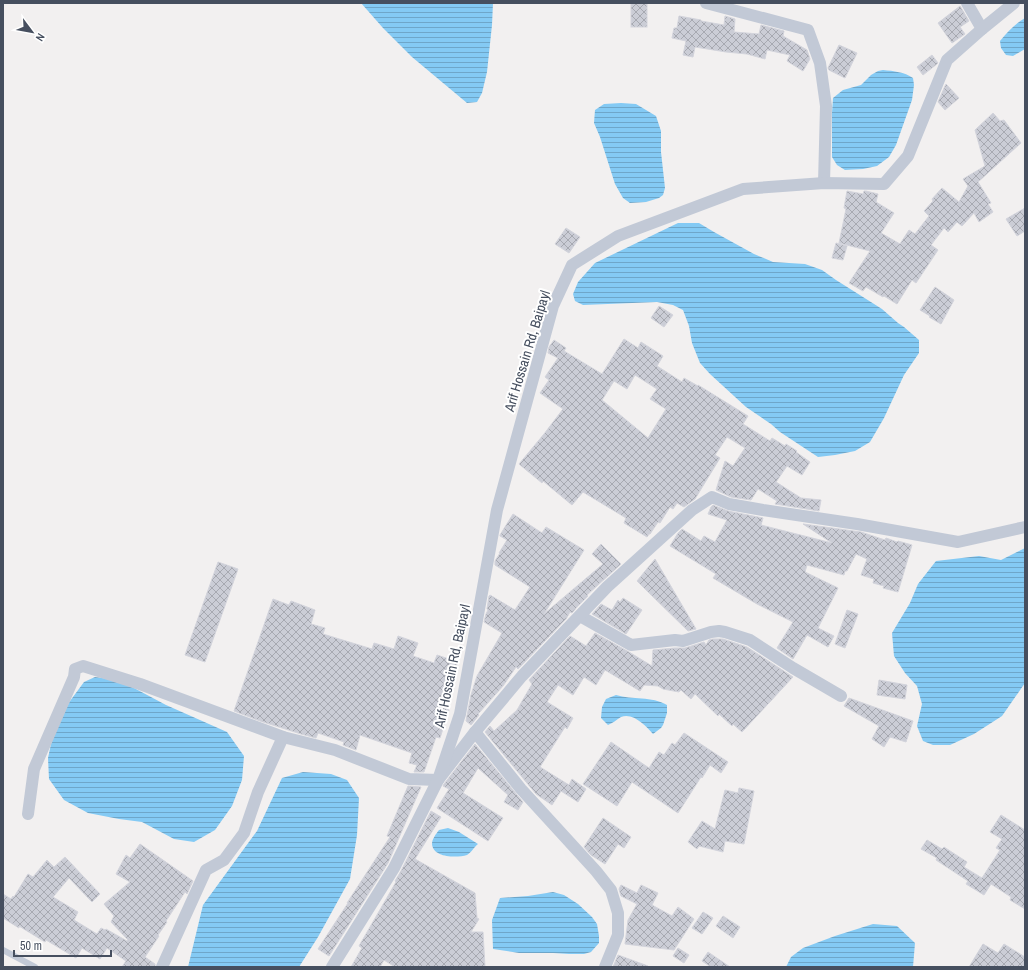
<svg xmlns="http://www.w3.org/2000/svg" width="1028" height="970" viewBox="0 0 1028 970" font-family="'Archivo Narrow',sans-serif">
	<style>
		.water { fill: url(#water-rules) }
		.building { fill: url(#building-cross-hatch); stroke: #d3d4dc; fill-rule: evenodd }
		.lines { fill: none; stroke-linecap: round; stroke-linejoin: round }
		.lane { stroke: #c2c9d6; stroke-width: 6 }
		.street { stroke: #c2c9d6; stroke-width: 12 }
		.labels { text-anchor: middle; stroke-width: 4; stroke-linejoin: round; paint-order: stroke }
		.street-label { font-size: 14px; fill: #464f5f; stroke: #fff }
	</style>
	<defs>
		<pattern id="water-rules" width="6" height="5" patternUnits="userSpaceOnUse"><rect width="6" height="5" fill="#84caf4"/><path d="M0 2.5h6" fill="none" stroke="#6ea6c9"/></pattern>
		<pattern id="building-cross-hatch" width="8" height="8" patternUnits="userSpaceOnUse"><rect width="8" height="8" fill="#cbcdd6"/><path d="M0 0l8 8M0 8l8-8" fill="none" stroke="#a7a9b1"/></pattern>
	</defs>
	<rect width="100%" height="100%" fill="#f2f0f0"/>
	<!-- water -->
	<g class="water">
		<path d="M 361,3 L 493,3 L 492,25 L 487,72 L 482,93 L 477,102 L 467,103 L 412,57 L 383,28 Z"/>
		<path d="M 1025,18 L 1025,49 L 1013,56 L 1006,55 L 1001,48 L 1000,41 C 1008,31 1015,24 1025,18 Z"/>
		<path d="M 883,70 C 894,71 904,72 913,78 L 914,85 L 912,100 L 896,145 L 889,157 L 877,166 L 863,169 L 845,170 L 837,165 L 832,157 L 832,113 L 833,98 L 843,90 L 861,85 L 871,75 L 878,71 Z"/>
		<path d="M 621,103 L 636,104 L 656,116 L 661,131 L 661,152 L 665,188 L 663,195 L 659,198 L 646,202 L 630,203 L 623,198 L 615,184 L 600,137 L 594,123 L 595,110 L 604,104 Z"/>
		<path d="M 678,223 L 699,223 L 714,232 L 754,254 L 773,262 L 805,264 L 822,270 L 836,280 L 882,309 L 898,323 L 904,327 L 919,340 L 919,353 L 904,375 L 884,418 L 870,442 L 855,451 L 835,455 L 818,457 L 780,432 L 771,424 L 746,407 L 710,374 L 700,363 L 692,343 L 689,326 L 683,310 L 673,305 L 657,302 L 583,305 L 575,301 L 573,294 L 578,282 L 595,263 Z"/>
		<path d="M 1025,548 L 1025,683 L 1002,716 L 974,734 L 950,745 L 933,745 L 923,741 L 917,726 L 922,704 L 917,686 L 905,673 L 894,656 L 892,633 L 910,603 L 918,584 L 936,561 L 979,556 L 1001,560 Z"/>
		<path d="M 95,677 L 109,679 L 134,688 L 166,705 L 227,732 L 244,756 L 242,780 L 232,806 L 215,830 L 194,842 L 174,839 L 142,822 L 119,819 L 88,813 L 64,800 L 49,779 L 48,758 L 54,730 L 70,701 L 84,682 Z"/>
		<path d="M 616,695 C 632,700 652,696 667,705 L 667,713 L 663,725 L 661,728 L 653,734 C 646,726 633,712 621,717 C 616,720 613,723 608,725 L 601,718 L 602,707 L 606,699 Z"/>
		<path d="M 303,772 L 331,774 L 347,780 L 359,798 L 357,835 L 350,879 L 318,937 L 299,967 L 188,967 L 203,905 L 257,831 L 282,778 Z"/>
		<path d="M 448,828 L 459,832 L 478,844 C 474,847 471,853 467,855 C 457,858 433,858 432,844 C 432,839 436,834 439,830 Z"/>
		<path d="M 553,892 L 564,895 L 578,904 L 592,917 L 597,924 L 599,936 L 599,943 L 591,952 L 584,954 L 569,954 L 553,953 L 519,953 L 493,949 L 492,920 L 500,898 L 528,896 Z"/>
		<path d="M 873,924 L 897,926 L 915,943 L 913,967 L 786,967 L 791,957 L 803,948 L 835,936 Z"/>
	</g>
	<!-- building -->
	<g class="building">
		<rect x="631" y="3" width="16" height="24"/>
		<path d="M 960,6 L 969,21 L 960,27 L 965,34 L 952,43 L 938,23 Z"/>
		<path d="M 679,16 L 701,20 L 701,21 L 724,25 L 725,16 L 735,19 L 734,32 L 759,34 L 761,25 L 784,31 L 783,36 L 807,50 L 810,59 L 803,71 L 787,61 L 790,55 L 767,50 L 765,59 L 747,54 L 726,52 L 695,47 L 693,57 L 683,55 L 686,41 L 672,38 L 674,28 L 677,28 Z"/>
		<path d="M 839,45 L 857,53 L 845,78 L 829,70 L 828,68 Z"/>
		<path d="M 932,55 L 938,63 L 937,64 L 923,75 L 917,67 Z"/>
		<path d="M 946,84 L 959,98 L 945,110 L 938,102 L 945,86 Z"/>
		<path d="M 993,113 L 1000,121 L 1004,120 L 1021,143 L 978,182 L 991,203 L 988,204 L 993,212 L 979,222 L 974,213 L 962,226 L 957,222 L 948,232 L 944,228 L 931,245 L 938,250 L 916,283 L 912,280 L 897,304 L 884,296 L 883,297 L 866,287 L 863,291 L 849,283 L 870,251 L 839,243 L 846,209 L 844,208 L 847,191 L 863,194 L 864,191 L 866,191 L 878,194 L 876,202 L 894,213 L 881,233 L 900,244 L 909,230 L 915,234 L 929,216 L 924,211 L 933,201 L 932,199 L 942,188 L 959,202 L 968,186 L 963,179 L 985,166 L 975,130 Z"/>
		<path d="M 1025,208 L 1025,231 L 1017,236 L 1006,219 Z"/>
		<path d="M 566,228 L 580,237 L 569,253 L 555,244 Z"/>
		<path d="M 836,243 L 847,246 L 843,260 L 832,258 Z"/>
		<path d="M 935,287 L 954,300 L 941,324 L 929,317 L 930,316 L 920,310 Z"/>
		<path d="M 659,306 L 673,315 L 664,327 L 651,318 Z"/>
		<path d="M 624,339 L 638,348 L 641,342 L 663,356 L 657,366 L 682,382 L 684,378 L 698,386 L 698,385 L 748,416 L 743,424 L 770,441 L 772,438 L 785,446 L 786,444 L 797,451 L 796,452 L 810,462 L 802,475 L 787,466 L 776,482 L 801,498 L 821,500 L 819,511 L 775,504 L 777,501 L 758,489 L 751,500 L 731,497 L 716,490 L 725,461 L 733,466 L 745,448 L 727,437 L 715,455 L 720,458 L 695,499 L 684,507 L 677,503 L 673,509 L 670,507 L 660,523 L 658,522 L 650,534 L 649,534 L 647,537 L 624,523 L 626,518 L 583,492 L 572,505 L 543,481 L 542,483 L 519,464 L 544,434 L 563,409 L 540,393 L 549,380 L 545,377 L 558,358 L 548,353 L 549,347 L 554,340 L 566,348 L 564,351 L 602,374 ZM 635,375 L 657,389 L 650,399 L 666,409 L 648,438 L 602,400 L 614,381 L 627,389 Z"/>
		<path d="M 713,505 L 728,511 L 763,518 L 761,525 L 832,543 L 803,524 L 861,532 L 885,540 L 886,538 L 897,542 L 898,541 L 912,545 L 898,592 L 883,588 L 884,586 L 873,583 L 874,579 L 861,575 L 867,559 L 856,554 L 847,571 L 845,571 L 844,575 L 807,565 L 805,572 L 838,588 L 818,628 L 834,636 L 828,647 L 807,635 L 793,659 L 777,648 L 793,622 L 757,604 L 713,578 L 716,574 L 670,546 L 678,533 L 682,529 L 701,541 L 704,536 L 715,542 L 727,520 L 708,514 L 711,507 Z"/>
		<path d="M 513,514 L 542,533 L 546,527 L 584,550 L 544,614 L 603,564 L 592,554 L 601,544 L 621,564 L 587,595 L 588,596 L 577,607 L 572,613 L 570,612 L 566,619 L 518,669 L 516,667 L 503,686 L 478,714 L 479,715 L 471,725 L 466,721 L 471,695 L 477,676 L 502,633 L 484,622 L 486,614 L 488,610 L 487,609 L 489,596 L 490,595 L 515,610 L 530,587 L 495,565 L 495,561 L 500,553 L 499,553 L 507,540 L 500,536 L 500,535 Z"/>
		<path d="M 655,559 L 696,629 L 688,631 L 637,581 Z"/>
		<path d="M 218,562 L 238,569 L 205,662 L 185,655 Z"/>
		<path d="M 623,598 L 642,610 L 626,634 L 592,614 L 601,604 L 612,610 L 618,600 L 620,602 Z"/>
		<path d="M 273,599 L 289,605 L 291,601 L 315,610 L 311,624 L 325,628 L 323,634 L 372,649 L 374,643 L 394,649 L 398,636 L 418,643 L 413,656 L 434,663 L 437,655 L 458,662 L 442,707 L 449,710 L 440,738 L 436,737 L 424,772 L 414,772 L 417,765 L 409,763 L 412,753 L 360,735 L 356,750 L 343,745 L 344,742 L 318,733 L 316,738 L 301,734 L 260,721 L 234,711 Z"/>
		<path d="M 847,610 L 858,614 L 845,648 L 835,644 Z"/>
		<path d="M 595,633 L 629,652 L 652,666 L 653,650 L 675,648 L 685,648 L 704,642 L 706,645 L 709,640 L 713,639 L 723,639 L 747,647 L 793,677 L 742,732 L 733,724 L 732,726 L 719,714 L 718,716 L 695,694 L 691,699 L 681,690 L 679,692 L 663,689 L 658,686 L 644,685 L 640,691 L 605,670 L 596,685 L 584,677 L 573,695 L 558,685 L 547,702 L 573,718 L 567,729 L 565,727 L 540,767 L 569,785 L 572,779 L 586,789 L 578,802 L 561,791 L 552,805 L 536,794 L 485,732 L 490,726 L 494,731 L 517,710 L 532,684 L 529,680 L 570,636 L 586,646 Z"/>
		<path d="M 879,680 L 907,685 L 905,699 L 877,695 Z"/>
		<path d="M 849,698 L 913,721 L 906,742 L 890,737 L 884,747 L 872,739 L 879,726 L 844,706 Z"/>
		<path d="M 684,733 L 728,762 L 721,773 L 710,765 L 702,778 L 701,777 L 678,813 L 632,782 L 617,806 L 583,784 L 611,742 L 649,768 L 659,752 L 664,755 L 672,743 L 675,745 Z"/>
		<path d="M 475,744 L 523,802 L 518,810 L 504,802 L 508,795 L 478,768 L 463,793 L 503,818 L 488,841 L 437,808 L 449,789 L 443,786 L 444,784 Z"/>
		<path d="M 408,786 L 421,787 L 388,863 L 329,956 L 318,949 L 348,903 L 347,903 L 390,837 L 387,836 Z"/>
		<path d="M 739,788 L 754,791 L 744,844 L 725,841 L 723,852 L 699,846 L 697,849 L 688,842 L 702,821 L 715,829 L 725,790 L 738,793 Z"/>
		<path d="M 431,811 L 441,817 L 415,859 L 475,893 L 477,918 L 479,919 L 471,932 L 483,932 L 485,967 L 395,967 L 384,960 L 380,967 L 351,967 L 362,948 L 359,946 L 396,882 L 395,881 L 401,871 Z"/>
		<path d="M 1001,815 L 1025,830 L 1025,909 L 1010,900 L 1011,897 L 991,884 L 984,895 L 966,884 L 968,881 L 936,860 L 937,858 L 921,849 L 927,840 L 942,849 L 944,847 L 967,862 L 964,867 L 982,878 L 1000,850 L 996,848 L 1002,839 L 990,832 Z"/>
		<path d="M 603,818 L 631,837 L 624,848 L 618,844 L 605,864 L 591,855 L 584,847 Z"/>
		<path d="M 140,844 L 193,881 L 187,894 L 185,892 L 166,921 L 167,922 L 158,935 L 159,936 L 145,957 L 155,964 L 155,967 L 122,967 L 126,961 L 107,948 L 100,959 L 82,948 L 76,958 L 46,940 L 45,942 L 19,926 L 19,928 L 3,918 L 3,894 L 11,899 L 13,896 L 14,897 L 28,874 L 33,877 L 47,860 L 54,867 L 65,857 L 100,894 L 92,902 L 69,878 L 53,897 L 78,912 L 74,920 L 97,934 L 101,928 L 105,930 L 106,929 L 127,941 L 128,940 L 111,922 L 114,916 L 104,904 L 130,882 L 116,874 L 126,855 L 130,858 Z"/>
		<path d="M 621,885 L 637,893 L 641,885 L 658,893 L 652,905 L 672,916 L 678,907 L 694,919 L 674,950 L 625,944 L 628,920 L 637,904 L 621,896 L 619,889 Z"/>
		<path d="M 703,912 L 713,918 L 702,934 L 692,928 Z"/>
		<path d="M 723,916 L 740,927 L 733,938 L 716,926 Z"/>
		<path d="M 983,944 L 998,953 L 1004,944 L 1025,957 L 1025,967 L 969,967 Z"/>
		<path d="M 678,948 L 689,955 L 684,963 L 673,956 Z"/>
		<path d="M 708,952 L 730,967 L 711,967 L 702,961 Z"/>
		<path d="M 618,955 L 648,966 L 648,967 L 613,967 Z"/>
	</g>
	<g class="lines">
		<!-- lane -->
		<path class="lane" d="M 3,950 L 35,967"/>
		<!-- street -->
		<g class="street">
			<path d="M 706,3 L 808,30 L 820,63 L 826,106 L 824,183"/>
			<path d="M 967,3 L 982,29"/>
			<path d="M 580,616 L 631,645 L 675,640 L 683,641 L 711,632 L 719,631 L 725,632 L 750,640 L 793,668 L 841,696"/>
			<path d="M 475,732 L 521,789 L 596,871 L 611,890 L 618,913 L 618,935 L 605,967"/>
			<path d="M 28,814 L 34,769 L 74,677 L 75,669 L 83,666 L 140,684 L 283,737 L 335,750 L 409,779 L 438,780 L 475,732 L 522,676 L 607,587 L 692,510 L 712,497 L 729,504 L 763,510 L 857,524 L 958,542 L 1025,527"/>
			<path d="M 162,967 L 206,870 L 224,860 L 244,833 L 258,792 L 283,737"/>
			<path d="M 332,967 L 394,868 L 438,780 L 460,714 L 497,510 L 553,306 L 572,265 L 618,236 L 743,189 L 824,183 L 884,184 L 908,156 L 947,60 L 982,29 L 1014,3"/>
		</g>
	</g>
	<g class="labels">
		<!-- street labels -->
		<g class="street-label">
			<text transform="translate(527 351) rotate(-73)" y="5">Arif Hossain Rd, Baipayl</text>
			<text transform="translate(452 666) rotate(-78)" y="5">Arif Hossain Rd, Baipayl</text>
		</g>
	</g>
	<!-- border -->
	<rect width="1028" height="970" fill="none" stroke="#464f5f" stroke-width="8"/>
	<!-- north arrow -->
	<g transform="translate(32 32) rotate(122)" stroke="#ffffff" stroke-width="3" paint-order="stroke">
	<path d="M0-3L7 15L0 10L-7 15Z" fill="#464f5f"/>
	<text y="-6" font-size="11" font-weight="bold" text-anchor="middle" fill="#464f5f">N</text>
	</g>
	<!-- scale -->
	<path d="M14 950v6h97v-6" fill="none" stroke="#464f5f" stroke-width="2"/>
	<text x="20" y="950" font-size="12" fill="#464f5f" stroke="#ffffff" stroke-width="3" paint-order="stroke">50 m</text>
</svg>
